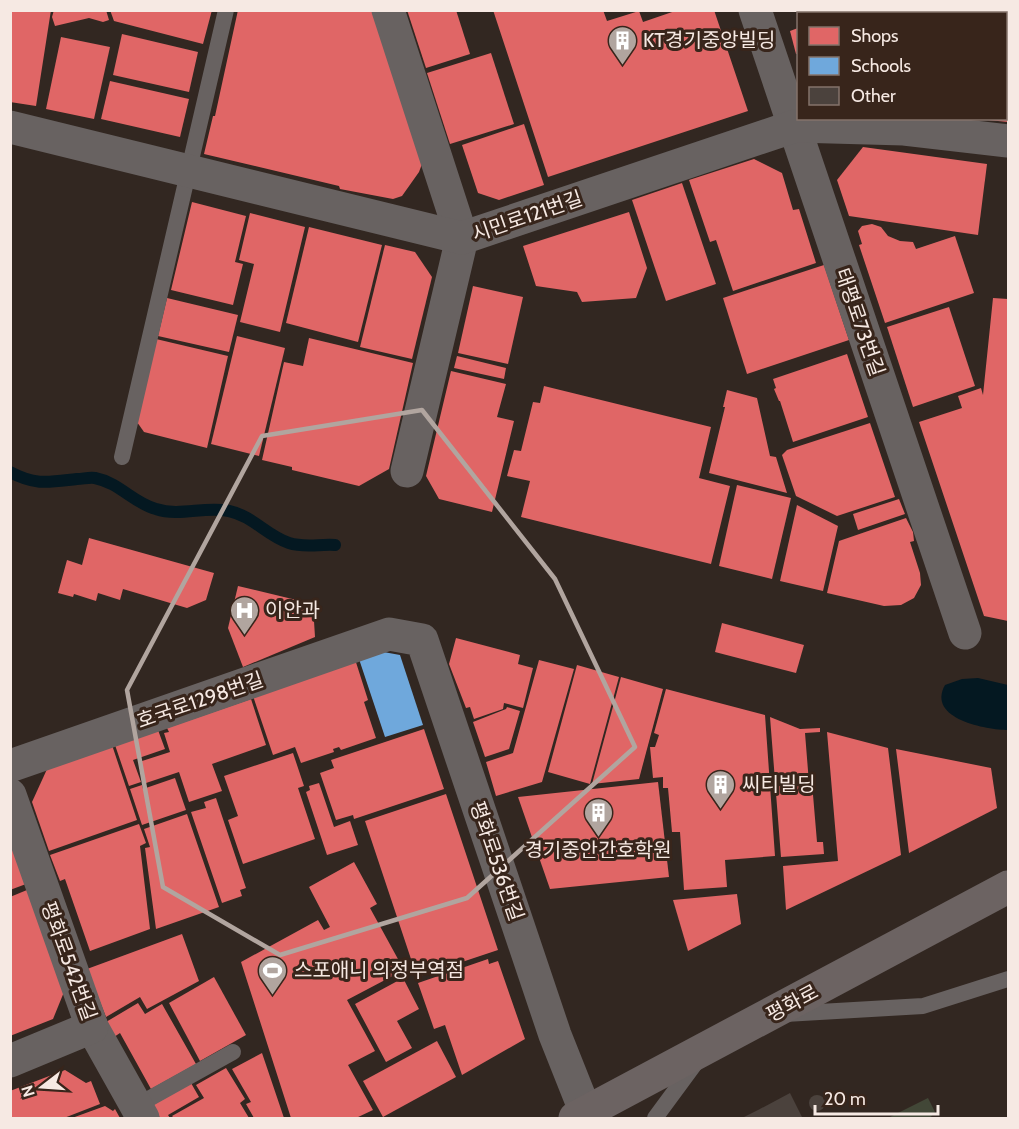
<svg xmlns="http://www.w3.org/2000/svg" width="1019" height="1129" viewBox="0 0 1019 1129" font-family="Cabin,'Noto Sans KR',sans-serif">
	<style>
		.green { fill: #424737 }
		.water { fill: #041821 }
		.shops { fill: #e06666 }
		.schools { fill: #6fa8dc }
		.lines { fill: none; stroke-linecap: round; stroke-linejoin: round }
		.stream { stroke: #041821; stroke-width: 12 }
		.building { fill: #4b423d }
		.lane { stroke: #686261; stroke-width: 16 }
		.street { stroke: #686261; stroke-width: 33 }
		.secondary { stroke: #6c6362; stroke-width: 33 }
		.marked { fill: none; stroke: #b1a59f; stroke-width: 4.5; stroke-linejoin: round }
		.labels { text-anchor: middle; stroke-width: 6; stroke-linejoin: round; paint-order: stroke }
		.poi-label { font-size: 20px; fill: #f6e9e3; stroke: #38251b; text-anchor: start }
		.street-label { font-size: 20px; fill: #f6e9e3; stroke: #38251b }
	</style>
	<rect width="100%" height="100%" fill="#322721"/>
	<!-- green -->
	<path class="green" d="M 928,1098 L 935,1112 L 930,1118 L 888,1118 Z"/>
	<!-- water -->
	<path class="water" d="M 978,678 L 1008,685 L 1008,730 C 987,730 926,719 945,685 L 962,679 Z"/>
	<!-- shops -->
	<g class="shops">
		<path d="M 10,10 L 51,10 L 36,106 L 10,102 Z"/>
		<path d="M 54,10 L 106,10 L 109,20 L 103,22 L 89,18 L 55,26 L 52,17 Z"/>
		<path d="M 110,10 L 212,10 L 203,44 L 114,21 Z"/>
		<path d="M 238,10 L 373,10 L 422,164 L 419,172 L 402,196 L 393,199 L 340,189 L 339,186 L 204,154 L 213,116 L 215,116 Z"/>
		<path d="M 407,10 L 456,10 L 470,54 L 426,68 Z"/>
		<path d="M 493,10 L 603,10 L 607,21 L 639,11 L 643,22 L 678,10 L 714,10 L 748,111 L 548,177 Z"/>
		<path d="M 939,10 L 1008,10 L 1008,36 L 1006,36 L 1006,14 L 939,14 Z"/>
		<path d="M 798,28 L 798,54 L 796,54 L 790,31 Z"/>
		<path d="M 122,34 L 198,52 L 189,92 L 113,75 Z"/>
		<path d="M 61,37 L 110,47 L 94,119 L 46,109 Z"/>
		<path d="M 491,53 L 514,124 L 450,144 L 427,73 Z"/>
		<path d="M 1006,57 L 1008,58 L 1008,122 L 988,120 L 1006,118 Z"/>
		<path d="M 110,81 L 189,99 L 180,137 L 101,119 Z"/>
		<path d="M 524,124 L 544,185 L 499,200 L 478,193 L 462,145 Z"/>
		<path d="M 863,147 L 987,164 L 978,235 L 849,216 L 837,180 Z"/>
		<path d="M 754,159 L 782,173 L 793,210 L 799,209 L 816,263 L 733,291 L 716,240 L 710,242 L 689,180 Z"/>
		<path d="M 682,183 L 716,284 L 666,301 L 632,200 Z"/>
		<path d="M 192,202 L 246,216 L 235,262 L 243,264 L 233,305 L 171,290 Z"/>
		<path d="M 629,212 L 647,268 L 636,298 L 582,302 L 577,292 L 536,286 L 523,246 Z"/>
		<path d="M 250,213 L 305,227 L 280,332 L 240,322 L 254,264 L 239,260 Z"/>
		<path d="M 872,224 L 881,227 L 888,236 L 900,241 L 913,242 L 916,249 L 955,236 L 974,293 L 885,323 L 859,245 L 862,244 L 858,231 L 862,226 Z"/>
		<path d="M 309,227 L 382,245 L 358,342 L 286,323 Z"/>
		<path d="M 385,245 L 415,252 L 432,277 L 412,359 L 360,347 Z"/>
		<path d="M 824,265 L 849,340 L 747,374 L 723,298 Z"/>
		<path d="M 473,286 L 523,297 L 508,364 L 458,353 Z"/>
		<path d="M 167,298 L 238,315 L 229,352 L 158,336 Z"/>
		<path d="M 993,298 L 1008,299 L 1008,621 L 984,616 L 919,422 L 962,408 L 958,396 L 981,388 L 983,395 Z"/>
		<path d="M 949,307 L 975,386 L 913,407 L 887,327 Z"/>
		<path d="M 237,336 L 285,348 L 259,456 L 211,444 Z"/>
		<path d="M 309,338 L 413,363 L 389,469 L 359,486 L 292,470 L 292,467 L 262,460 L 284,362 L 303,366 Z"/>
		<path d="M 156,339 L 228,356 L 207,448 L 144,432 L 137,422 Z"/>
		<path d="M 847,354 L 868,417 L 793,442 L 780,401 L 779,401 L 774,389 L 776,388 L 773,379 Z"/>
		<path d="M 457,356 L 506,368 L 504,379 L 454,368 Z"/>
		<path d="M 451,371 L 506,384 L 497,417 L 514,421 L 492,512 L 439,499 L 426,476 Z"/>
		<path d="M 544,386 L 711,427 L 699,478 L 730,486 L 711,564 L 521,517 L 530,481 L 507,476 L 514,450 L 521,451 L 533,402 L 540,403 Z"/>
		<path d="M 727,390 L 757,398 L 770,456 L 776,457 L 787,493 L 709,473 L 725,407 L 723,407 Z"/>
		<path d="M 870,423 L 895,497 L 837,516 L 796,496 L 782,455 L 787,450 Z"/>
		<path d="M 737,485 L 791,498 L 772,579 L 719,566 Z"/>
		<path d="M 899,499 L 905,514 L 858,530 L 853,514 Z"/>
		<path d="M 797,505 L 838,526 L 823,591 L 780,581 Z"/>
		<path d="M 906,518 L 913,532 L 914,541 L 910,542 L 920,573 L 921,585 L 914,598 L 901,605 L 884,606 L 827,593 L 839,541 Z"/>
		<path d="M 89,538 L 214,573 L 206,600 L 187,608 L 123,589 L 120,600 L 98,593 L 96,601 L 74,594 L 73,597 L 58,593 L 67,560 L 82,565 Z"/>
		<path d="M 238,586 L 313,604 L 315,637 L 243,667 L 228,628 Z"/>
		<path d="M 722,623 L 804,645 L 796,673 L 715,652 Z"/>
		<path d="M 456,638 L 520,655 L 518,664 L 533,668 L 523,708 L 504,703 L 503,709 L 474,719 L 470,707 L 466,708 L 449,664 Z"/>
		<path d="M 354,656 L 368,700 L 364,702 L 376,738 L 341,750 L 339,747 L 333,749 L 334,752 L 301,763 L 295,747 L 273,755 L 253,696 Z"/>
		<path d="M 539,660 L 574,669 L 542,782 L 496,796 L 486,762 L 513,753 Z"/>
		<path d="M 577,665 L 619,677 L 590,784 L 548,772 Z"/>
		<path d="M 621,677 L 663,689 L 639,779 L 592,784 Z"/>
		<path d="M 666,689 L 765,715 L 775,856 L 725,860 L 727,887 L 684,890 L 680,832 L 672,832 L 668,788 L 663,788 L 663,777 L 653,778 L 650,747 L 655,747 L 659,735 L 654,733 Z"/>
		<path d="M 251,699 L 266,745 L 212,764 L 222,791 L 189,802 L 179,772 L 146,783 L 139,762 L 170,752 L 164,733 L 169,732 L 167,728 Z"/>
		<path d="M 507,707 L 520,711 L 509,749 L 485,757 L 473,722 L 506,709 Z"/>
		<path d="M 770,717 L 800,729 L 820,728 L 820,732 L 805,733 L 809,783 L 812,783 L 817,842 L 823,842 L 824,854 L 781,857 Z"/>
		<path d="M 424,729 L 444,789 L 354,819 L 353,815 L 336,820 L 320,773 L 334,768 L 331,760 Z"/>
		<path d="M 158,730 L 165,749 L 133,760 L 141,782 L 129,786 L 115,745 Z"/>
		<path d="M 827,732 L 888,748 L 901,855 L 786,910 L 783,866 L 838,861 Z"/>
		<path d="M 112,745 L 137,820 L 49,851 L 32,802 L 48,767 Z"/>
		<path d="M 896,749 L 991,768 L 997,808 L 909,853 Z"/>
		<path d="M 293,753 L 304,786 L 298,788 L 315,839 L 243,864 L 228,820 L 238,816 L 224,776 Z"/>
		<path d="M 175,778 L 186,810 L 142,825 L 130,789 L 142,785 L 143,789 Z"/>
		<path d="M 658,782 L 669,877 L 550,889 L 518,797 Z"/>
		<path d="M 319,783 L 334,827 L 350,821 L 358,845 L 327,855 L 306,792 L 310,790 L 309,786 Z"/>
		<path d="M 446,794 L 498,950 L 417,977 L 365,821 Z"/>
		<path d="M 216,798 L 246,888 L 240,890 L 242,896 L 222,903 L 191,812 L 206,808 L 204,802 Z"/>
		<path d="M 187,814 L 219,907 L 156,929 L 145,848 L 150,847 L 144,829 Z"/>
		<path d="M 139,824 L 146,843 L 140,846 L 150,929 L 90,951 L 65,879 L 60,881 L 50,855 Z"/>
		<path d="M 10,841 L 26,884 L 10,890 Z"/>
		<path d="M 354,862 L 377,904 L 370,908 L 404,970 L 347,1000 L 375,1051 L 348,1065 L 373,1110 L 356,1118 L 291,1118 L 241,962 L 318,920 L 324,930 L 330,927 L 309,887 Z"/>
		<path d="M 27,890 L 66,987 L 53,1019 L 10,1036 L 10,897 Z"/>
		<path d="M 737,894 L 741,924 L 688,951 L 673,900 Z"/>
		<path d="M 182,934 L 199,981 L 147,1009 L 140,997 L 106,1017 L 87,969 Z"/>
		<path d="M 488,959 L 489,964 L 498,961 L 525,1039 L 462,1075 L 445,1025 L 434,1029 L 418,983 Z"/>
		<path d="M 214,977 L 246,1035 L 200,1061 L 169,1003 Z"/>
		<path d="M 403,978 L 419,1009 L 397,1021 L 412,1048 L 386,1062 L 355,1004 Z"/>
		<path d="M 138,1003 L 145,1014 L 162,1004 L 196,1064 L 151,1089 L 120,1033 L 114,1037 L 106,1022 Z"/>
		<path d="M 437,1041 L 456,1077 L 383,1117 L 363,1081 Z"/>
		<path d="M 262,1053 L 284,1118 L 254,1118 L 246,1104 L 251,1102 L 232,1069 Z"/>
		<path d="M 226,1068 L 245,1099 L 240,1103 L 249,1118 L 174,1118 L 172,1116 L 204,1098 L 196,1085 Z"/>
		<path d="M 65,1070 L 86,1083 L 91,1081 L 100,1104 L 64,1118 L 10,1118 L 10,1091 Z"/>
		<path d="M 191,1083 L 199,1097 L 168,1115 L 170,1118 L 160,1118 L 153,1105 Z"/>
		<path d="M 105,1106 L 113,1111 L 115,1109 L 120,1118 L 72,1118 Z"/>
	</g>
	<!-- schools -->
	<path class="schools" d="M 367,649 L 400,655 L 423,725 L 385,737 L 357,653 Z"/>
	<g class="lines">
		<!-- stream -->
		<path class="stream" d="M 10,472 C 36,486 50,482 77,479 C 83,479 89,477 95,478 C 120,483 133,503 156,509 C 180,517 204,506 229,511 C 253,516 267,536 289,543 C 304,548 319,544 335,545"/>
	</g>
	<!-- building -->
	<g class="building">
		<path d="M 790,1093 L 802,1117 L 742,1118 L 758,1110 Z"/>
		<circle cx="817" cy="1103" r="8"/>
	</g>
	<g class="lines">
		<!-- lane -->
		<g class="lane">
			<path d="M 122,457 L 226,10"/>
			<path d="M 785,1014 L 923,1006 L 1008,979"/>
			<path d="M 136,1106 L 233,1052"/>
			<path d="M 655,1118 L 697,1061"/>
		</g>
		<!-- street -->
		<g class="street">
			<path d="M 388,10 L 462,238 L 407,471"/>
			<path d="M 755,10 L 965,633"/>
			<path d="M 916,14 L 916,10"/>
			<path d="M 10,127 L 462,238 L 795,126 L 904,129 L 1008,141"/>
			<path d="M 10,766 L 389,634 L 422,640 L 555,1035 L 586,1113"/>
			<path d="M 10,795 L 92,1027 L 143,1118"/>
			<path d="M 10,1061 L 92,1027"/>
		</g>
		<!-- secondary -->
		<path class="secondary" d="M 575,1118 L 1008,887"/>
	</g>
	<!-- marked area -->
	<path class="marked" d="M 422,410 L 555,579 L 635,747 L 467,898 L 280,955 L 163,887 L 127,690 L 262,436 Z"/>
	<!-- icons -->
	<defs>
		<symbol id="building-pin" viewBox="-11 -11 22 30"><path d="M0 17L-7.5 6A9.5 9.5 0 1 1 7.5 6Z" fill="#b1a59f" stroke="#38251b"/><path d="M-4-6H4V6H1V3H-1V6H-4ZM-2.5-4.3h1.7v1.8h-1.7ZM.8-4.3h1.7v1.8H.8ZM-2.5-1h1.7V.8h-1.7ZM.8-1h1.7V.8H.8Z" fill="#fff"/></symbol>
		<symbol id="hospital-pin" viewBox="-11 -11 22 30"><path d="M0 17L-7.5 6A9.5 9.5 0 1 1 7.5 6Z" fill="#b1a59f" stroke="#38251b"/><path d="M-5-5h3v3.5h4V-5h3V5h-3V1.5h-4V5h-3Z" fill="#fff"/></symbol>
		<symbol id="stadium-pin" viewBox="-11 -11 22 30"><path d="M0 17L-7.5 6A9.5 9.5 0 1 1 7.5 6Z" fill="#b1a59f" stroke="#38251b"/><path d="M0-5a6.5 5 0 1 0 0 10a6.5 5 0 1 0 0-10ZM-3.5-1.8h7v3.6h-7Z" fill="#fff"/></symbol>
	</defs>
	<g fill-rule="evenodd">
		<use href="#building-pin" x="606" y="24" width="33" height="45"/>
		<use href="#hospital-pin" x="228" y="594" width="33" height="45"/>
		<use href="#building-pin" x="704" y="768" width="33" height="45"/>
		<use href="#building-pin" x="582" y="796" width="33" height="45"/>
		<use href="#stadium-pin" x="256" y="954" width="33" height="45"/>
	</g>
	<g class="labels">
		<!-- poi labels -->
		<g class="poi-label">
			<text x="643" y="47">KT경기중앙빌딩</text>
			<text x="265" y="617">이안과</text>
			<text x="742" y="791">씨티빌딩</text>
			<text x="598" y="857" text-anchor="middle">경기중안간호학원</text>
			<text x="294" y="977">스포애니 의정부역점</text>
		</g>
		<!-- street labels -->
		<g class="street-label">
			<text transform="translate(527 216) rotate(-19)" y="7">시민로121번길</text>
			<text transform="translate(860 322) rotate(71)" y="7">태평로73번길</text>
			<text transform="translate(200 700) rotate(-19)" y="7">호국로1298번길</text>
			<text transform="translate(497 861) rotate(71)" y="7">평화로536번길</text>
			<text transform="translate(69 961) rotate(70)" y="7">평화로542번길</text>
			<text transform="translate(792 1003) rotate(-28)" y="7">평화로</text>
		</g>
	</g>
	<!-- border -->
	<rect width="1019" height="1129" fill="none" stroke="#f6e9e3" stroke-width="24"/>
	<!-- legend -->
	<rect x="797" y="12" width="210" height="108" fill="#38251b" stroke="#84736b" stroke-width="1.5"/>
	<rect x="809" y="27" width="30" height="18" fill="#e06666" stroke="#84736b" stroke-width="1.5"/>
	<text x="851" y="42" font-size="18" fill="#f6e9e3">Shops</text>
	<rect x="809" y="57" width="30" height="18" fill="#6fa8dc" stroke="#84736b" stroke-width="1.5"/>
	<text x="851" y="72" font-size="18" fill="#f6e9e3">Schools</text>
	<rect x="809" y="87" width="30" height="18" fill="#4b423d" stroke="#84736b" stroke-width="1.5"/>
	<text x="851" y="102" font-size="18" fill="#f6e9e3">Other</text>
	<!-- north arrow -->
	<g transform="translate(42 1087) rotate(253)" stroke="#38251b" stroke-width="4.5" paint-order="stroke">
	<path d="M0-4.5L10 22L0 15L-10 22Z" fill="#f6e9e3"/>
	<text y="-9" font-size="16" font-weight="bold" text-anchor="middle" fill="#f6e9e3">N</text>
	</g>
	<!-- scale -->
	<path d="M815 1105v9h123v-9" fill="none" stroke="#f6e9e3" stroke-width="3"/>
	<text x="824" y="1105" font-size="18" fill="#f6e9e3" stroke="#38251b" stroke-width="4.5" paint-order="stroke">20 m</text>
</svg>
